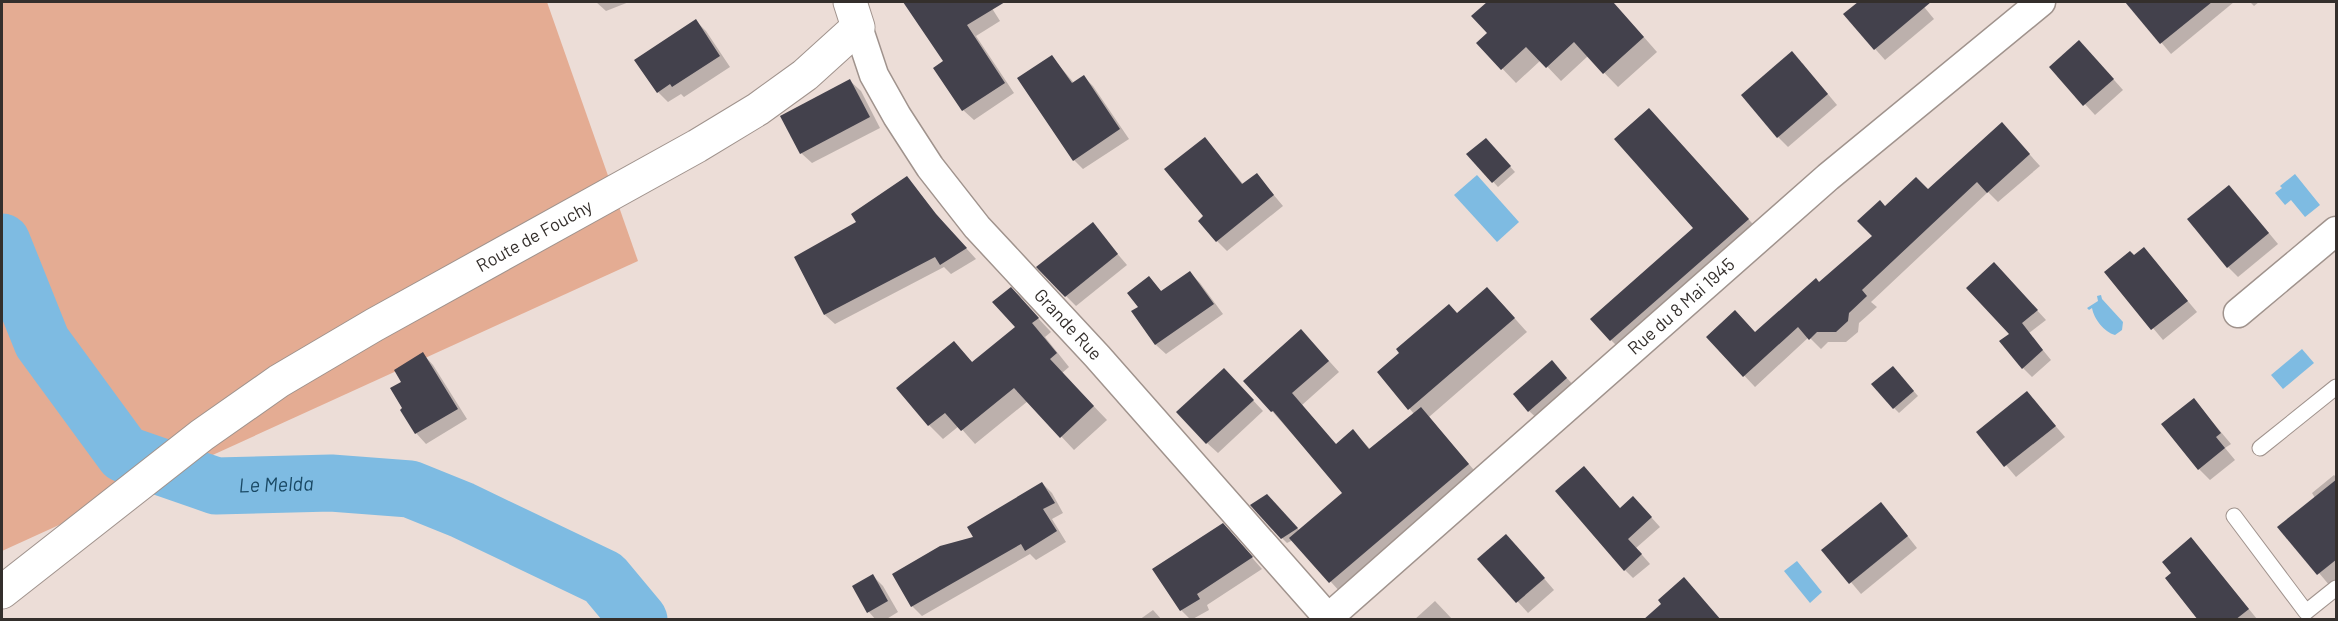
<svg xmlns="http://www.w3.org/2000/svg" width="2338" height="621" viewBox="0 0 2338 621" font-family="Barlow,sans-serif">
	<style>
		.green { fill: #e4ac93 }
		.water { fill: #7ebbe2 }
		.shadow { fill: #0003 }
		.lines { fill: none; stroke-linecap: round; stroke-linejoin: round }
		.river { stroke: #7ebbe2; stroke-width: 57 }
		.building { fill: #43414c }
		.lane-casing { stroke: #a0938d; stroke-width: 17 }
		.street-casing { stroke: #a0938d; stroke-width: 31 }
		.secondary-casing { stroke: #a0938d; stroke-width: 35 }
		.lane { stroke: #fff; stroke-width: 15 }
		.street { stroke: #fff; stroke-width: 28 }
		.secondary { stroke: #fff; stroke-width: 33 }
		.labels { text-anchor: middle; stroke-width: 6; stroke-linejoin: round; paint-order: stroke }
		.street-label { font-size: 18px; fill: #342f2c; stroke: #ecddd7 }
		.water-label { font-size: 20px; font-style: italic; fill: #1a4965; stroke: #ecddd7 }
	</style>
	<rect width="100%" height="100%" fill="#ecddd7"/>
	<!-- green -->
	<path class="green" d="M 2,2 L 547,2 L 638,261 L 2,551 Z"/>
	<!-- water -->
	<g class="water">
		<path d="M 2295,174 L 2320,205 L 2305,217 L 2291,200 L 2285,205 L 2275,193 L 2282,188 L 2280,186 Z"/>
		<path d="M 1477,175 L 1519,222 L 1497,242 L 1454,195 Z"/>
		<path d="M 2101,295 L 2102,299 L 2123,322 L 2122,330 L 2115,335 C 2104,332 2094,319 2092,308 L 2089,310 L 2087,308 L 2098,301 L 2097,296 Z"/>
		<path d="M 2302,349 L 2314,363 L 2283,389 L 2271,375 Z"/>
		<path d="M 1797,561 L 1822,592 L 1810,603 L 1784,571 Z"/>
	</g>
	<!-- shadow -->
	<g class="shadow">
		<path d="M 596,2 L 629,2 L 606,11 Z"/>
		<path d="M 905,2 L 988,2 L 1000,21 L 976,36 L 1014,93 L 974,120 L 963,110 L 945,62 Z"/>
		<path d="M 1489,2 L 1613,2 L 1657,52 L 1618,87 L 1588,56 L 1561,81 L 1541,60 L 1516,83 L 1478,43 L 1489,33 L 1473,16 Z"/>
		<path d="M 1861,2 L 1920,2 L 1934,19 L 1885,60 L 1845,15 Z"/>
		<path d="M 2147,2 L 2234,2 L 2171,54 L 2135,11 Z"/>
		<path d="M 2250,2 L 2259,2 L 2254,6 Z"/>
		<path d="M 696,21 L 706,31 L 730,67 L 684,97 L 681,94 L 668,102 L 658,92 Z"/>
		<path d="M 2090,53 L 2123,90 L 2095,115 L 2051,67 Z"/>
		<path d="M 1052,57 L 1074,83 L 1084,77 L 1093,86 L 1129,139 L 1083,169 L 1074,160 Z"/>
		<path d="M 1802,63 L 1837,105 L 1788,147 L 1778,137 Z"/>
		<path d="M 850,81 L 861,91 L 880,128 L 812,163 L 801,153 Z"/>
		<path d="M 1649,110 L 1761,233 L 1624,353 L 1611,340 L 1695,228 Z"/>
		<path d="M 2012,135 L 2040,166 L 1998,202 L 1988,192 L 1871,302 L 1877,307 L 1859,323 L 1858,332 L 1846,342 L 1828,342 L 1821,349 L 1809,337 L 1755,387 L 1708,337 L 1755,334 L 1819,284 L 1874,236 L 1886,208 L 1928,191 Z"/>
		<path d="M 1205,139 L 1244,185 L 1257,175 L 1283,206 L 1227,251 L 1217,241 L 1205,216 Z"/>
		<path d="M 1486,140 L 1515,172 L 1498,187 L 1468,154 Z"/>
		<path d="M 907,178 L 946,226 L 976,259 L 951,274 L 944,267 L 835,324 L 825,315 Z"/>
		<path d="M 2239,197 L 2278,244 L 2238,277 L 2228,267 Z"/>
		<path d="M 1092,224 L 1127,265 L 1076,306 L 1066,296 Z"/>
		<path d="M 2144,249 L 2197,312 L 2163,340 L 2106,272 L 2134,257 Z"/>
		<path d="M 1190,273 L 1200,283 L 1223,314 L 1166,354 L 1156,345 L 1133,312 L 1140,307 L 1149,278 L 1162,292 Z"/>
		<path d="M 2003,273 L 2046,320 L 2029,333 L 2051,360 L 2032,377 L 2023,368 L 2011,334 Z"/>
		<path d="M 1024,303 L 1051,332 L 1045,337 L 1069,367 L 1062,373 L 1107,420 L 1074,450 L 1028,401 L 975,444 L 959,426 L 943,439 L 929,425 L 954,343 L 973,363 L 1017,327 Z"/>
		<path d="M 1501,303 L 1527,332 L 1429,417 L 1479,476 L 1341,593 L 1293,540 L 1287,543 L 1282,538 L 1267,496 L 1300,531 L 1344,493 L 1272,411 L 1312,342 L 1339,372 L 1302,405 L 1337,446 L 1353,431 L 1371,450 L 1415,415 L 1379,373 L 1457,315 Z"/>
		<path d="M 423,354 L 433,365 L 467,419 L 426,444 L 416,433 L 402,410 L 404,409 L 403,382 Z"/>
		<path d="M 1552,362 L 1577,389 L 1540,421 L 1529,411 Z"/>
		<path d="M 1898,373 L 1918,396 L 1899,413 L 1894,408 Z"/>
		<path d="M 1235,381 L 1263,411 L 1218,453 L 1207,443 Z"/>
		<path d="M 2027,393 L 2065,437 L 2016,477 L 1978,432 Z"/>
		<path d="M 2194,400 L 2231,444 L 2225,448 L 2235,460 L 2210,480 L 2199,469 Z"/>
		<path d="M 2334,475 L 2336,477 L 2336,581 L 2330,586 L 2280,527 L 2315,498 L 2312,493 Z"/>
		<path d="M 1042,483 L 1052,493 L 1063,513 L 1052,519 L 1066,542 L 1036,560 L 1030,554 L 922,616 L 912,606 L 975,538 Z"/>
		<path d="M 1642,507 L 1660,527 L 1636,548 L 1650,564 L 1633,578 L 1625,570 L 1620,509 Z"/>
		<path d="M 1891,515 L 1917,548 L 1861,594 L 1824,550 Z"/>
		<path d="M 1233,536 L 1262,569 L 1207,605 L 1209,610 L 1191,620 L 1181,610 Z"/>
		<path d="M 2191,539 L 2200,549 L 2257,619 L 2200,620 L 2173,573 Z"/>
		<path d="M 1516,546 L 1554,590 L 1528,613 L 1479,559 Z"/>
		<path d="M 873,576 L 883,586 L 898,612 L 885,620 L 876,620 L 869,612 L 854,587 Z"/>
		<path d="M 1435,601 L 1453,620 L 1414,620 Z"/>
		<path d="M 1153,610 L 1162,620 L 1139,620 Z"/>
	</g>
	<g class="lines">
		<!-- river -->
		<path class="river" id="s1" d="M 2,242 L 42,342 L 124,454 L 216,486 L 331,483 L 410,489 L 462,510 L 604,578 L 639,620"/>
	</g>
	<!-- building -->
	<g class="building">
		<path d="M 903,2 L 1005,2 L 967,25 L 1005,83 L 962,111 L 933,68 L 943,61 Z"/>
		<path d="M 1487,2 L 1613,2 L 1644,37 L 1603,74 L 1574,42 L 1546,68 L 1526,47 L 1501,70 L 1476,43 L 1487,33 L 1471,16 Z"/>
		<path d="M 1858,2 L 1931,2 L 1874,50 L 1843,14 Z"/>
		<path d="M 2125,2 L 2212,2 L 2160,44 Z"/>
		<path d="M 696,19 L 720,56 L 672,87 L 670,84 L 657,93 L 634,60 Z"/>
		<path d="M 2079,40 L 2114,79 L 2083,106 L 2049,67 Z"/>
		<path d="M 1792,51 L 1828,94 L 1777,138 L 1741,95 Z"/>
		<path d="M 1052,55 L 1072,83 L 1084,75 L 1120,129 L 1073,161 L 1017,78 Z"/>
		<path d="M 850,79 L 870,117 L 800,154 L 780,116 Z"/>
		<path d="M 1649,108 L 1749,219 L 1610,341 L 1590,319 L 1693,228 L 1614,139 Z"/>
		<path d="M 2002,122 L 2030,154 L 1987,193 L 1977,182 L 1862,290 L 1867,296 L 1849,313 L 1848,321 L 1836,332 L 1817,332 L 1809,340 L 1798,327 L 1743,377 L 1706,337 L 1735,310 L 1755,332 L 1816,278 L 1819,282 L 1872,236 L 1857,221 L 1880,200 L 1885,206 L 1916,177 L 1928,189 Z"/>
		<path d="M 1205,137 L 1242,184 L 1257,173 L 1274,195 L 1216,242 L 1198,221 L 1203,216 L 1164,169 Z"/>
		<path d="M 1486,138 L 1511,166 L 1492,183 L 1466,154 Z"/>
		<path d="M 907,176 L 936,214 L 967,248 L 940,265 L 935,257 L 824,315 L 794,257 L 856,222 L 851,214 Z"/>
		<path d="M 2229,185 L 2269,233 L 2227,268 L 2187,219 Z"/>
		<path d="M 1093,222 L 1118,254 L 1065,297 L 1036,267 Z"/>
		<path d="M 2144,247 L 2188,301 L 2151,330 L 2104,272 L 2130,251 L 2134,255 Z"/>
		<path d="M 1994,262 L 2038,310 L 2022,323 L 2043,350 L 2022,369 L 1999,341 L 2009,334 L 1966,288 Z"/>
		<path d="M 1190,271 L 1214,304 L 1155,345 L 1131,311 L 1138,307 L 1127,293 L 1149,276 L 1161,291 Z"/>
		<path d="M 1011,287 L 1039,318 L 1032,323 L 1057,353 L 1050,359 L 1094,406 L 1060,438 L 1014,388 L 961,431 L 945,413 L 928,426 L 896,388 L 954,341 L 972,362 L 1015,327 L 992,302 Z"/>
		<path d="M 1487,287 L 1515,318 L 1408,410 L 1377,372 L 1399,353 L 1396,349 L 1449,304 L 1457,313 Z"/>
		<path d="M 1301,329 L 1329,361 L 1292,393 L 1336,444 L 1353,429 L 1369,449 L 1421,407 L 1469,464 L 1329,583 L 1289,538 L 1342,493 L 1273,411 L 1271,412 L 1243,381 Z"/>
		<path d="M 423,352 L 458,409 L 415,434 L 400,410 L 402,408 L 390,388 L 401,382 L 394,370 Z"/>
		<path d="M 1552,360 L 1567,378 L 1528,412 L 1513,394 Z"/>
		<path d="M 1893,366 L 1914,391 L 1893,409 L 1871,384 Z"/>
		<path d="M 1224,368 L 1254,400 L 1206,444 L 1176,412 Z"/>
		<path d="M 2027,391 L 2056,426 L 2004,467 L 1976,432 Z"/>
		<path d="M 2194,398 L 2221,433 L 2216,437 L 2225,448 L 2198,470 L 2161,424 Z"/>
		<path d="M 1584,466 L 1620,508 L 1633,496 L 1652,517 L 1628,539 L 1642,554 L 1624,571 L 1555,491 Z"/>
		<path d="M 2337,479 L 2337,559 L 2317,575 L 2277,527 Z"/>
		<path d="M 1042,482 L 1055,503 L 1043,509 L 1057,531 L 1025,551 L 1021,544 L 911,607 L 892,574 L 940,546 L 973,537 L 967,527 Z"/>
		<path d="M 1267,494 L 1298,528 L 1281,539 L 1250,505 Z"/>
		<path d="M 1881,502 L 1908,536 L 1849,584 L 1821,550 Z"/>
		<path d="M 1223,523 L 1253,557 L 1197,594 L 1200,599 L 1180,611 L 1152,569 Z"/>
		<path d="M 1506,534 L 1545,578 L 1516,603 L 1477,559 Z"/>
		<path d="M 2191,537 L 2249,609 L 2235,620 L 2198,620 L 2165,578 L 2171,573 L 2162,562 Z"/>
		<path d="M 873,574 L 888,601 L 867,613 L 852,586 Z"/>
		<path d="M 1684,577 L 1721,620 L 1643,620 L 1661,604 L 1658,600 Z"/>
	</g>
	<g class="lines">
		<defs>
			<g id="lane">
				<path d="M 2260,448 L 2336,387"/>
				<path d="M 2234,516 L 2306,612 L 2336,588"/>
			</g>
			<g id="street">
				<path id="s2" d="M 858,27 L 874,75 L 897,116 L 930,167 L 977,227 L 1097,356 L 1330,620"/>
				<path d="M 2238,313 L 2336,231"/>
				<path id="s3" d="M 1328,618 L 1828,177 L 2041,2"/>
			</g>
			<g id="secondary">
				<path id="s4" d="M 2,592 L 202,435 L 279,381 L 374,325 L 697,146 L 758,109 L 805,75 L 858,27 L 850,2"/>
			</g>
		</defs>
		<!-- lane casing -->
		<use href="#lane" class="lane-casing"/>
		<!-- street casing -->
		<use href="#street" class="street-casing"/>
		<!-- secondary casing -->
		<use href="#secondary" class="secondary-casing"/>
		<!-- lane -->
		<use href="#lane" class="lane"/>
		<!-- street -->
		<use href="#street" class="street"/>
		<!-- secondary -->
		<use href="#secondary" class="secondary"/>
	</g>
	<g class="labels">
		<!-- street labels -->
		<g class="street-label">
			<text dy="6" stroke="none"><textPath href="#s4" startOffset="642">Route de Fouchy</textPath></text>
			<text dy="6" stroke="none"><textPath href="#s3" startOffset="471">Rue du 8 Mai 1945</textPath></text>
			<text dy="6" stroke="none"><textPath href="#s2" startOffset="368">Grande Rue</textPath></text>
		</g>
		<!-- water labels -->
		<g class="water-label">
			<text dy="7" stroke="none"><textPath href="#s1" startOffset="404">Le Melda</textPath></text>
		</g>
	</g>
	<!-- border -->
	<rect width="2338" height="621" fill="none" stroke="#342f2c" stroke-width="6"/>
</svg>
